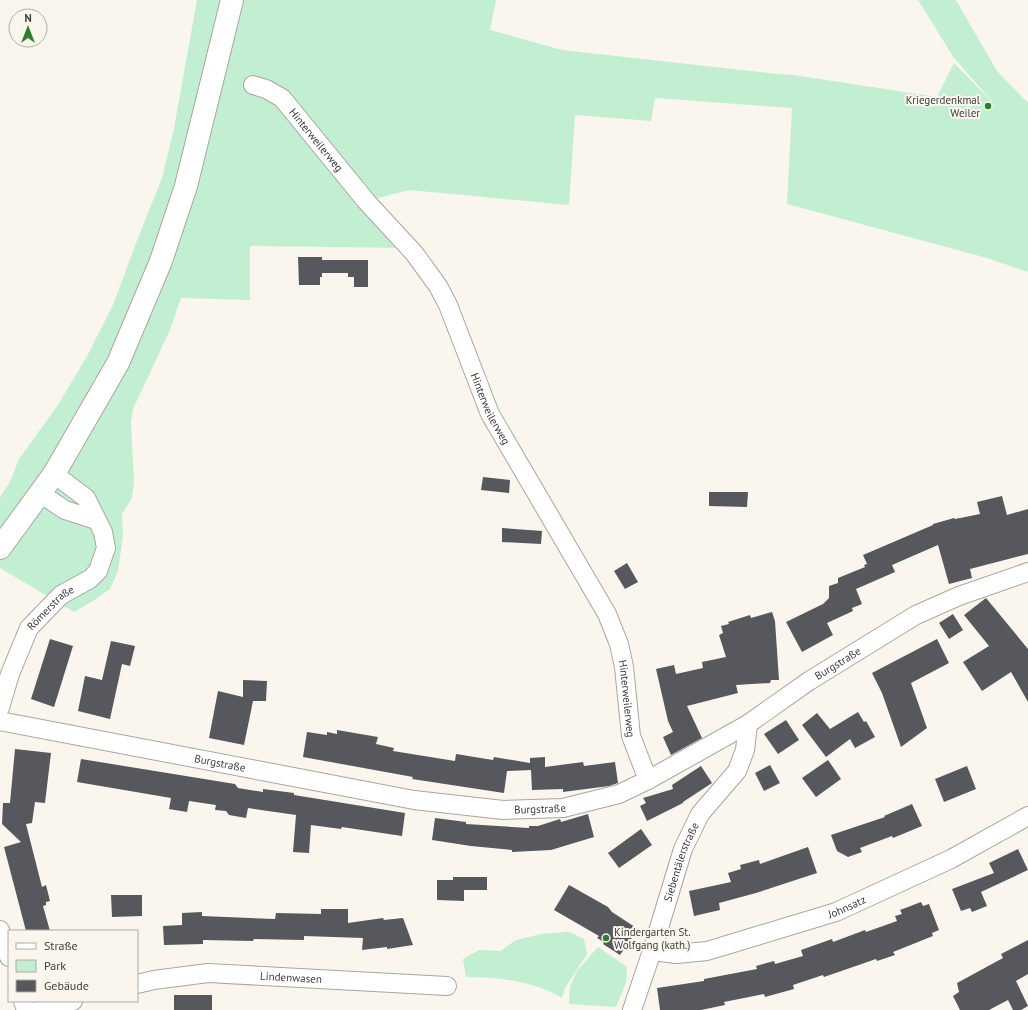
<svg xmlns="http://www.w3.org/2000/svg" width="1028" height="1010" viewBox="0 0 1028 1010" font-family="'PT Sans',sans-serif">
	<style>
		.green { fill: #c2efd1 }
		.building { fill: #57575e }
		.lines { fill: none; stroke-linecap: round; stroke-linejoin: round }
		.minor-casing { stroke: #aaa69f; stroke-width: 20 }
		.secondary-casing { stroke: #aaa69f; stroke-width: 24 }
		.minor { stroke: #fff; stroke-width: 18 }
		.secondary { stroke: #fff; stroke-width: 22 }
		.poi-dot { fill: #2c802c; stroke: #faf6ee; stroke-width: 1.5 }
		.labels { text-anchor: middle; stroke-width: 4; stroke-linejoin: round; paint-order: stroke }
		.poi-label { font-size: 11px; fill: #3e3d3a; stroke: #faf6ee; text-anchor: end }
		.street-label { font-size: 11px; fill: #3e3d3a; stroke: #faf6ee }
	</style>
	<rect width="100%" height="100%" fill="#faf6ee"/>
	<!-- green -->
	<g class="green">
		<path d="M 197,0 L 496,0 L 490,30 L 562,50 L 778,74 L 794,75 L 937,97 L 954,63 L 997,107 L 954,58 L 918,0 L 956,0 L 997,71 L 1028,103 L 1028,272 L 987,258 L 787,204 L 792,108 L 655,98 L 651,121 L 575,115 L 569,205 L 409,190 L 367,201 L 409,248 L 250,246 L 250,300 L 181,298 L 170,330 L 133,409 L 131,422 L 134,481 L 132,498 L 122,514 L 123,536 L 118,571 L 110,589 L 93,601 L 74,612 L 0,568 L 0,497 L 10,482 L 19,459 L 58,405 L 87,356 L 113,305 L 136,243 L 162,178 L 174,128 Z"/>
		<path d="M 566,932 L 572,933 L 584,939 L 587,954 L 565,988 L 562,998 C 533,981 499,977 466,977 L 463,959 L 479,950 L 500,951 L 516,940 L 541,934 Z"/>
		<path d="M 598,947 L 627,967 L 626,983 L 616,1007 L 569,1004 L 570,986 L 577,971 Z"/>
	</g>
	<!-- building -->
	<g class="building">
		<path d="M 298,257 L 322,257 L 322,260 L 368,260 L 368,287 L 354,287 L 354,277 L 348,277 L 348,273 L 322,273 L 322,277 L 320,277 L 320,285 L 299,285 Z"/>
		<path d="M 483,477 L 510,480 L 509,493 L 481,490 Z"/>
		<path d="M 709,492 L 748,492 L 747,507 L 709,506 Z"/>
		<path d="M 1002,496 L 1007,515 L 1028,509 L 1028,554 L 970,569 L 972,578 L 949,584 L 938,545 L 892,565 L 895,572 L 856,589 L 862,604 L 852,608 L 853,611 L 827,623 L 833,635 L 802,652 L 786,622 L 823,604 L 829,598 L 829,586 L 838,583 L 838,578 L 865,567 L 864,565 L 867,564 L 863,555 L 933,525 L 933,524 L 954,518 L 955,519 L 980,514 L 977,502 Z"/>
		<path d="M 502,528 L 542,531 L 541,544 L 502,542 Z"/>
		<path d="M 627,563 L 638,582 L 625,589 L 614,571 Z"/>
		<path d="M 986,598 L 1028,649 L 1028,702 L 1011,672 L 982,691 L 963,662 L 989,646 L 964,615 Z"/>
		<path d="M 772,612 L 775,621 L 779,680 L 771,680 L 770,683 L 736,685 L 738,693 L 687,706 L 702,738 L 671,755 L 663,737 L 673,732 L 668,721 L 656,669 L 674,665 L 676,674 L 703,668 L 702,662 L 726,657 L 719,635 L 723,633 L 721,626 L 729,624 L 728,622 L 750,615 L 751,618 Z"/>
		<path d="M 953,614 L 963,630 L 949,639 L 939,623 Z"/>
		<path d="M 50,639 L 73,646 L 54,707 L 31,699 Z"/>
		<path d="M 937,639 L 949,663 L 911,683 L 927,728 L 901,747 L 882,693 L 872,673 Z"/>
		<path d="M 111,641 L 135,646 L 130,666 L 122,664 L 110,719 L 78,711 L 85,676 L 102,680 Z"/>
		<path d="M 243,680 L 267,681 L 266,701 L 253,701 L 244,745 L 209,738 L 218,691 L 243,697 Z"/>
		<path d="M 858,712 L 864,722 L 866,721 L 875,737 L 855,748 L 850,739 L 826,757 L 802,725 L 817,713 L 830,729 Z"/>
		<path d="M 786,720 L 799,740 L 778,754 L 764,734 Z"/>
		<path d="M 337,730 L 378,737 L 376,744 L 394,748 L 393,751 L 455,761 L 456,754 L 493,760 L 494,757 L 530,763 L 530,758 L 545,757 L 545,767 L 583,762 L 584,766 L 615,762 L 618,783 L 609,786 L 563,792 L 563,789 L 532,790 L 531,770 L 507,771 L 504,793 L 412,779 L 413,777 L 303,757 L 307,732 L 327,735 L 327,732 L 337,734 Z"/>
		<path d="M 15,749 L 51,753 L 45,803 L 35,802 L 32,823 L 26,824 L 42,887 L 46,885 L 50,901 L 46,902 L 46,905 L 43,906 L 50,931 L 26,931 L 4,847 L 21,842 L 2,824 L 3,803 L 10,803 Z"/>
		<path d="M 81,759 L 235,784 L 238,788 L 263,792 L 263,789 L 294,793 L 294,795 L 405,813 L 402,836 L 342,827 L 341,829 L 311,825 L 309,853 L 293,852 L 296,815 L 248,808 L 246,818 L 229,815 L 226,811 L 215,810 L 216,805 L 189,801 L 187,812 L 169,809 L 171,798 L 77,782 Z"/>
		<path d="M 828,760 L 841,779 L 816,797 L 802,778 Z"/>
		<path d="M 770,765 L 780,783 L 764,791 L 755,773 Z"/>
		<path d="M 701,766 L 712,783 L 683,802 L 683,803 L 647,821 L 640,806 L 646,803 L 643,798 L 673,789 L 672,785 Z"/>
		<path d="M 967,766 L 976,789 L 944,802 L 935,779 Z"/>
		<path d="M 912,804 L 922,826 L 893,838 L 892,836 L 860,848 L 862,852 L 848,857 L 837,851 L 831,835 L 885,817 L 884,816 Z"/>
		<path d="M 588,814 L 594,837 L 551,850 L 512,852 L 512,850 L 471,846 L 432,840 L 435,818 L 466,822 L 466,824 L 529,828 L 529,826 L 538,826 L 560,819 L 561,822 Z"/>
		<path d="M 641,829 L 652,845 L 619,868 L 608,853 Z"/>
		<path d="M 808,847 L 817,873 L 756,893 L 719,903 L 720,910 L 694,916 L 689,891 L 731,882 L 728,873 L 741,869 L 740,865 L 759,860 L 760,864 Z"/>
		<path d="M 1018,849 L 1028,870 L 981,892 L 987,906 L 972,912 L 970,908 L 961,911 L 952,889 L 994,873 L 989,863 Z"/>
		<path d="M 453,877 L 487,877 L 487,890 L 464,890 L 464,901 L 437,900 L 437,880 L 453,880 Z"/>
		<path d="M 569,885 L 608,907 L 612,912 L 638,929 L 620,955 L 603,944 L 604,942 L 597,938 L 599,936 L 554,910 Z"/>
		<path d="M 111,895 L 142,895 L 142,916 L 112,917 Z"/>
		<path d="M 921,902 L 923,906 L 929,904 L 939,930 L 932,933 L 933,936 L 893,952 L 895,955 L 877,961 L 876,959 L 824,977 L 823,975 L 793,985 L 794,989 L 765,997 L 764,994 L 724,1002 L 725,1005 L 701,1010 L 660,1010 L 657,988 L 704,981 L 704,979 L 757,969 L 756,966 L 774,961 L 775,964 L 803,956 L 801,950 L 832,939 L 833,942 L 865,930 L 866,932 L 897,921 L 895,916 L 902,914 L 900,910 Z"/>
		<path d="M 321,909 L 348,909 L 348,923 L 383,918 L 384,920 L 403,918 L 413,945 L 387,949 L 387,947 L 362,950 L 363,938 L 304,936 L 304,940 L 254,939 L 253,941 L 203,940 L 203,944 L 164,945 L 163,926 L 182,925 L 182,913 L 202,912 L 202,916 L 275,919 L 276,913 L 321,914 Z"/>
		<path d="M 1028,940 L 1028,974 L 1016,981 L 1028,1006 L 1021,1010 L 1013,1010 L 1008,1000 L 989,1010 L 960,1010 L 953,996 L 959,992 L 957,983 L 1003,958 L 1001,954 Z"/>
		<rect x="174" y="995" width="38" height="15"/>
	</g>
	<g class="lines">
		<defs>
			<g id="minor">
				<path id="s1" d="M 253,85 L 266,89 L 282,98 L 366,201 L 414,253 L 438,286 L 448,305 L 490,414 L 607,614 L 619,644 L 624,667 L 631,736 L 648,780"/>
				<path d="M 41,494 L 65,510 L 96,520"/>
				<path id="s2" d="M 0,708 L 10,674 L 29,628 L 61,595 L 90,579 L 98,571 L 106,548 L 103,532 L 86,498 L 54,474"/>
				<path id="s3" d="M 0,721 L 414,800 L 503,810 L 563,808 L 619,794 L 648,780 L 748,724 L 809,681 L 916,615 L 959,596 L 1028,572"/>
				<path d="M 0,930 L 9,957"/>
				<path id="s4" d="M 652,951 L 676,954 L 707,951 L 836,912 L 951,859 L 1028,816"/>
				<path id="s5" d="M 137,984 L 154,980 L 208,973 L 447,986"/>
				<path d="M 23,1001 L 26,1010"/>
				<path d="M 39,1010 L 73,1001"/>
				<path id="s6" d="M 632,1010 L 652,951 L 683,849 L 700,814 L 737,771 L 745,750 L 748,724"/>
			</g>
			<path id="secondary" d="M 0,548 L 54,474 L 118,363 L 161,261 L 186,186 L 232,0"/>
		</defs>
		<!-- minor casing -->
		<use href="#minor" class="minor-casing"/>
		<!-- secondary casing -->
		<use href="#secondary" class="secondary-casing"/>
		<!-- minor -->
		<use href="#minor" class="minor"/>
		<!-- secondary -->
		<use href="#secondary" class="secondary"/>
	</g>
	<!-- markers -->
	<g class="poi-dot">
		<circle cx="988" cy="106" r="4"/>
		<circle cx="606" cy="938" r="4"/>
	</g>
	<g class="labels">
		<!-- poi labels -->
		<g class="poi-label">
			<text x="980" y="104">Kriegerdenkmal<tspan x="980" dy="13">Weiler</tspan></text>
			<text x="614" y="936" text-anchor="start">Kindergarten St.<tspan x="614" dy="13">Wolfgang (kath.)</tspan></text>
		</g>
		<!-- street labels -->
		<g class="street-label">
			<text dy="4" stroke="none"><textPath href="#s1" startOffset="86">Hinterweilerweg</textPath></text>
			<text dy="4" stroke="none"><textPath href="#s1" startOffset="410">Hinterweilerweg</textPath></text>
			<text dy="4" stroke="none"><textPath href="#s2" startOffset="115">Römerstraße</textPath></text>
			<text dy="4" stroke="none"><textPath href="#s3" startOffset="884">Burgstraße</textPath></text>
			<text dy="4" stroke="none"><textPath href="#s1" startOffset="734">Hinterweilerweg</textPath></text>
			<text dy="4" stroke="none"><textPath href="#s3" startOffset="224">Burgstraße</textPath></text>
			<text dy="4" stroke="none"><textPath href="#s3" startOffset="548">Burgstraße</textPath></text>
			<text dy="4" stroke="none"><textPath href="#s6" startOffset="156">Siebentälerstraße</textPath></text>
			<text dy="4" stroke="none"><textPath href="#s4" startOffset="202">Johnsatz</textPath></text>
			<text dy="4" stroke="none"><textPath href="#s5" startOffset="155">Lindenwasen</textPath></text>
		</g>
	</g>
	<!-- legend -->
	<rect x="8" y="930" width="130" height="72" fill="#faf6ee" stroke="#afaca6"/>
	<rect x="16" y="943" width="20" height="6" fill="#ffffff" stroke="#afaca6"/>
	<text x="44" y="950" font-size="12" fill="#3e3d3a">Straße</text>
	<rect x="16" y="960" width="20" height="12" fill="#c2efd1" stroke="#afaca6"/>
	<text x="44" y="970" font-size="12" fill="#3e3d3a">Park</text>
	<rect x="16" y="980" width="20" height="12" fill="#57575e" stroke="#afaca6"/>
	<text x="44" y="990" font-size="12" fill="#3e3d3a">Gebäude</text>
	<!-- north arrow -->
	<g transform="translate(28 28)"><circle r="19" fill="#faf6ee" stroke="#afaca6"/>
	<path d="M0-3L7 15L0 10L-7 15Z" fill="#2c802c"/>
	<text y="-6" font-size="11" font-weight="bold" text-anchor="middle" fill="#3e3d3a">N</text>
	</g>
</svg>
